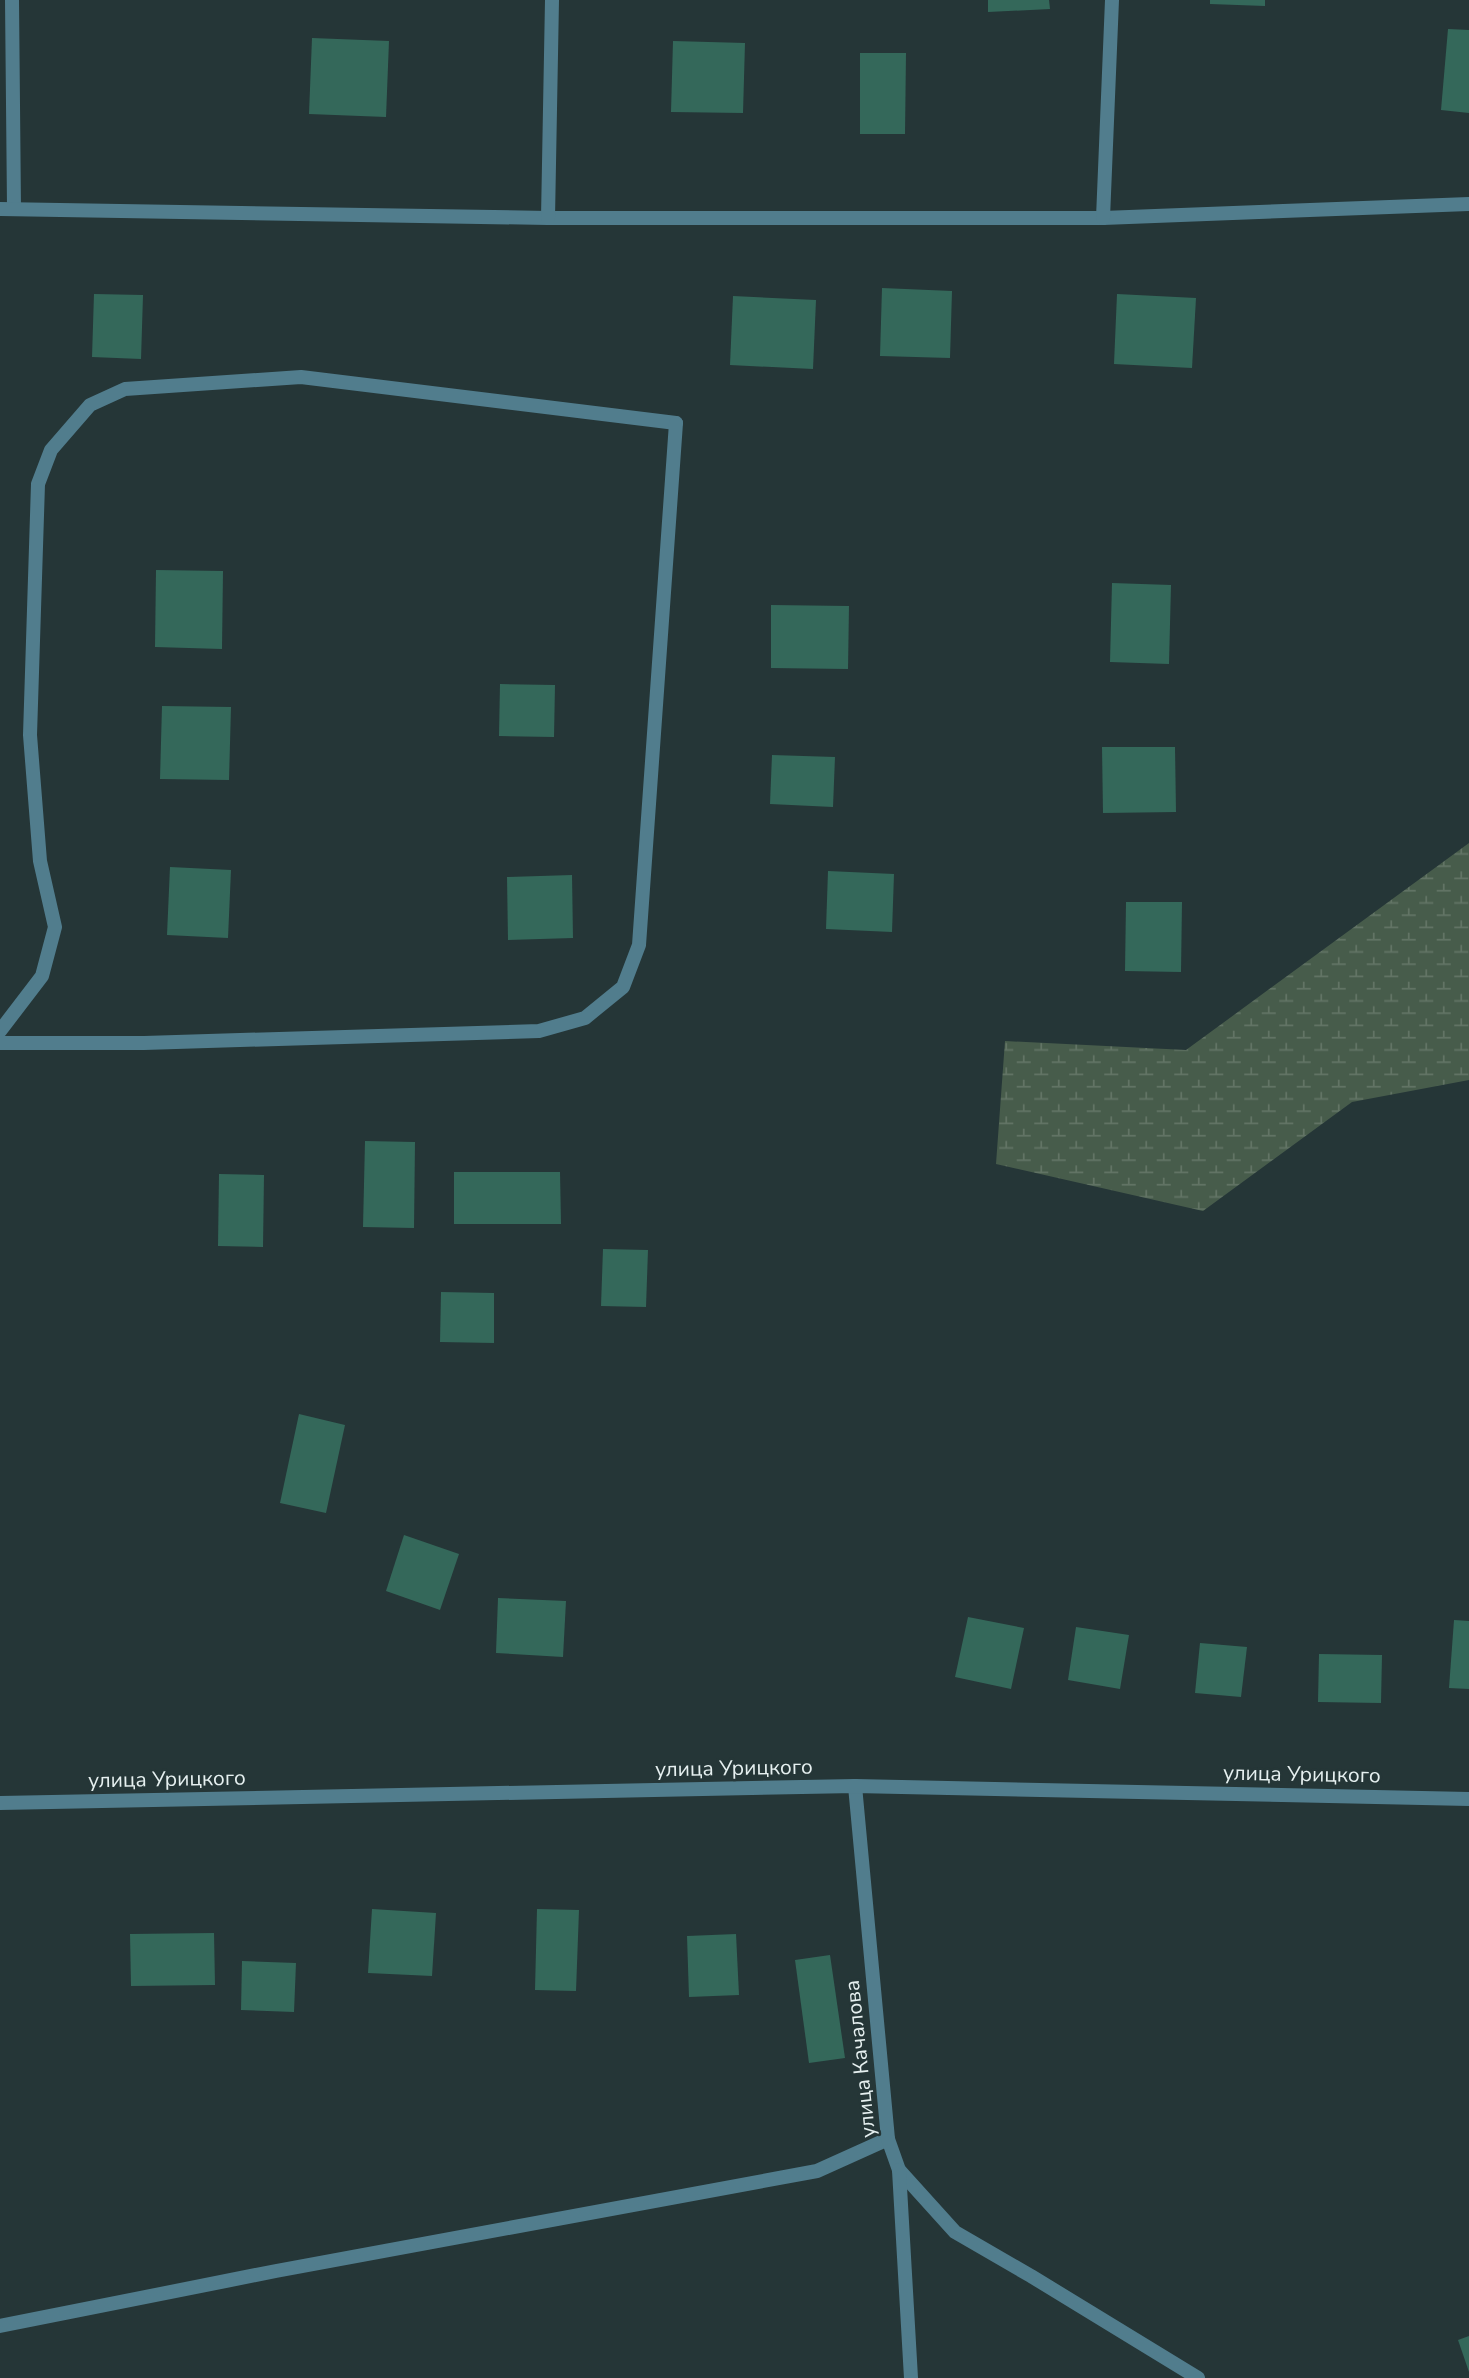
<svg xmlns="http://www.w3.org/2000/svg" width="1469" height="2378" viewBox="0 0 1469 2378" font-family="'Nunito Sans',sans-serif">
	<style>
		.wetland { fill: url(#wetland-marsh) }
		.building { fill: #34685a }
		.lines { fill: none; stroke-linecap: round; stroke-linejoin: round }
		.lane { stroke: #517d8d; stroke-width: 14 }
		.street { stroke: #517d8d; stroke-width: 14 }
		.labels { text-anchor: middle; stroke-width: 5; stroke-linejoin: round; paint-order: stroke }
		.street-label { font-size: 21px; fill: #e6f0f0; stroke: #253637 }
	</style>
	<defs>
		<pattern id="wetland-marsh" width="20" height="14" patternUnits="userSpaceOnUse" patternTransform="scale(1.75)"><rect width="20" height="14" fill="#475c4b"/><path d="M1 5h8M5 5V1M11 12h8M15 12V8" fill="none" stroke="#627465"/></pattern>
	</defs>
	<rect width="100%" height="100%" fill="#253637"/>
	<!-- wetland -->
	<path class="wetland" d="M 1469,843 L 1469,1080 L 1352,1102 L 1203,1211 L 996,1164 L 1005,1041 L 1186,1050 Z"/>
	<!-- building -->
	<g class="building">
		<path d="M 988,0 L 1049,0 L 1050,9 L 988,12 Z"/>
		<path d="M 1210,0 L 1265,0 L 1265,6 L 1210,4 Z"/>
		<path d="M 1448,29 L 1469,30 L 1469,113 L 1441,110 Z"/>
		<path d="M 312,38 L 389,41 L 386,117 L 309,114 Z"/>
		<path d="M 673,41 L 745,43 L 743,113 L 671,112 Z"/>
		<path d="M 860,53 L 906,53 L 905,134 L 860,134 Z"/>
		<path d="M 882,288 L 952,291 L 950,358 L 880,356 Z"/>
		<path d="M 94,294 L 143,295 L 141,359 L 92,357 Z"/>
		<path d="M 1117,294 L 1196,298 L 1192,368 L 1114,364 Z"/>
		<path d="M 733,296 L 816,300 L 813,369 L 730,365 Z"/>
		<path d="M 156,570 L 223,571 L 222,649 L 155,647 Z"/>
		<path d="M 1112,583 L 1171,585 L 1169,664 L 1110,662 Z"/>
		<path d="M 771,605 L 849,606 L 848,669 L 771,668 Z"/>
		<path d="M 500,684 L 555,685 L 554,737 L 499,736 Z"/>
		<path d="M 162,706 L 231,707 L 229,780 L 160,779 Z"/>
		<path d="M 1102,747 L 1175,747 L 1176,812 L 1103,813 Z"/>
		<path d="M 772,755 L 835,757 L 833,807 L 770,804 Z"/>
		<path d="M 170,867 L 231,870 L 228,938 L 167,935 Z"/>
		<path d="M 828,871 L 894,874 L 892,932 L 826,929 Z"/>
		<path d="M 572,875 L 573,938 L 508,940 L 507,877 Z"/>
		<path d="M 1126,902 L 1182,902 L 1181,972 L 1125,971 Z"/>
		<path d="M 365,1141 L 415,1142 L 414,1228 L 363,1227 Z"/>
		<path d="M 454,1172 L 560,1172 L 561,1224 L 454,1224 Z"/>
		<path d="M 219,1174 L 264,1175 L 263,1247 L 218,1246 Z"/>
		<path d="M 603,1249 L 648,1250 L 646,1307 L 601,1306 Z"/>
		<path d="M 441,1292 L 494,1293 L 494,1343 L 440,1342 Z"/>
		<path d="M 299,1414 L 345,1425 L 326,1513 L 280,1503 Z"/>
		<path d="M 404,1535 L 459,1554 L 440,1610 L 386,1591 Z"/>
		<path d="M 498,1598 L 566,1601 L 563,1657 L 496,1653 Z"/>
		<path d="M 968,1617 L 1024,1628 L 1011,1689 L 955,1677 Z"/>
		<path d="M 1454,1620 L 1469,1621 L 1469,1689 L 1449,1688 Z"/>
		<path d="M 1076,1627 L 1129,1635 L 1120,1689 L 1068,1680 Z"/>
		<path d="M 1200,1643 L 1247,1647 L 1241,1697 L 1195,1693 Z"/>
		<path d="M 1319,1654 L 1382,1655 L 1381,1703 L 1318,1702 Z"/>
		<path d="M 372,1909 L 436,1913 L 432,1976 L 368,1973 Z"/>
		<path d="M 537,1909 L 579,1910 L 576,1991 L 535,1990 Z"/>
		<path d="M 214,1933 L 215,1985 L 131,1986 L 130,1934 Z"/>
		<path d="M 736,1934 L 739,1995 L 689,1997 L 687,1936 Z"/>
		<path d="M 830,1955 L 845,2058 L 809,2063 L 795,1960 Z"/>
		<path d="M 242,1961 L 296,1963 L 294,2012 L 241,2010 Z"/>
		<path d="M 1469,2336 L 1469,2372 L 1458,2340 Z"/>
	</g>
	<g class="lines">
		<!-- lane -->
		<g class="lane">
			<path d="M 12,0 L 14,208"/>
			<path d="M 0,209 L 548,218 L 1103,218 L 1469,204"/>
			<path d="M 548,218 L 552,0"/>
			<path d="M 1103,218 L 1112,0"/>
			<path d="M 0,1031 L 42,976 L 55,927 L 40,861 L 30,735 L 38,484 L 51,450 L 90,405 L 125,389 L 301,377 L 676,423"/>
			<path d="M 0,2326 L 276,2271 L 817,2171 L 888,2139"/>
		</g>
		<!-- street -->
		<g class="street">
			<path d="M 0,1043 L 144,1043 L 539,1031 L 585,1018 L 623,987 L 639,945 L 676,423"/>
			<path d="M 855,1786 L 888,2139 L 899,2170 L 955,2232 L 1031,2276 L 1198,2378"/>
			<path d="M 0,1803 L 855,1786 L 1469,1799"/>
			<path d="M 899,2170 L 911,2378"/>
		</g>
	</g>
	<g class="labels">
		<!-- street labels -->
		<g class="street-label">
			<text transform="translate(734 1768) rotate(-1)" y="7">улица Урицкого</text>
			<text transform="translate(1302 1774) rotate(1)" y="7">улица Урицкого</text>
			<text transform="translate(167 1779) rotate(-1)" y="7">улица Урицкого</text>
			<text transform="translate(860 2059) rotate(-96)" y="7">улица Качалова</text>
		</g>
	</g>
</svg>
